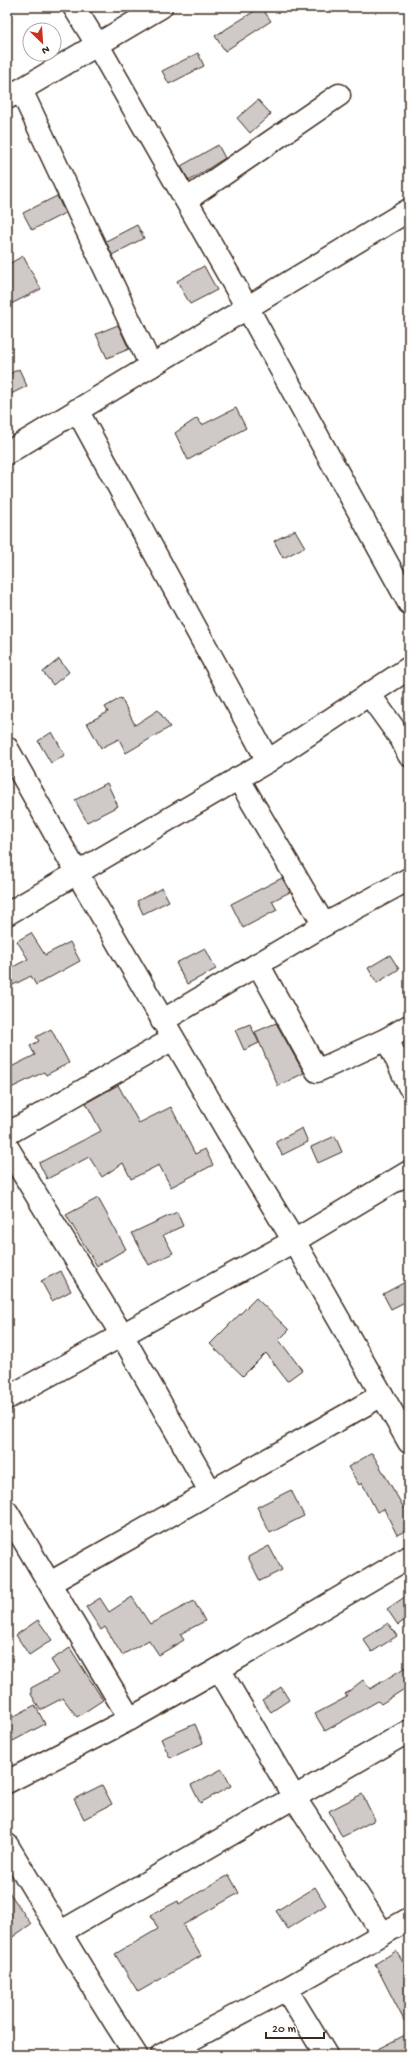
<svg xmlns="http://www.w3.org/2000/svg" width="416" height="2062" viewBox="0 0 416 2062" font-family="'Gochi Hand',sans-serif">
	<style>
		.building { fill: #cfcac7; stroke: #3b2a1e }
		.lines { fill: none; stroke-linecap: round; stroke-linejoin: round }
		.minor-casing { stroke: #3b2a1e; stroke-width: 25 }
		.minor { stroke: #fff; stroke-width: 22 }
	</style>
	<rect width="100%" height="100%" fill="#fff"/>
	<filter id="ink" filterUnits="userSpaceOnUse"><feTurbulence type="fractalNoise" baseFrequency=".025" numOctaves="2"/><feDisplacementMap in="SourceGraphic" scale="8" xChannelSelector="R" yChannelSelector="G"/><feConvolveMatrix kernelMatrix="1 2 1 2 8 2 1 2 1" color-interpolation-filters="sRGB"/></filter>
	<g filter="url(#ink)">
		<!-- building -->
		<g class="building">
			<path d="M 261,7 L 271,21 L 225,51 L 215,36 Z"/>
			<path d="M 198,53 L 204,66 L 169,84 L 162,71 Z"/>
			<path d="M 258,100 L 271,114 L 250,133 L 237,118 Z"/>
			<path d="M 218,145 L 225,158 L 189,181 L 181,166 Z"/>
			<path d="M 57,196 L 65,213 L 32,230 L 23,213 Z"/>
			<path d="M 137,225 L 144,238 L 112,255 L 106,241 Z"/>
			<path d="M 23,256 L 41,289 L 7,306 L 7,265 Z"/>
			<path d="M 204,266 L 217,290 L 190,304 L 177,281 Z"/>
			<path d="M 118,325 L 129,349 L 107,358 L 96,334 Z"/>
			<path d="M 19,369 L 27,386 L 7,396 L 7,375 Z"/>
			<path d="M 236,408 L 246,428 L 188,460 L 175,433 L 197,418 L 202,425 Z"/>
			<path d="M 295,530 L 305,547 L 283,558 L 274,541 Z"/>
			<path d="M 59,659 L 69,672 L 53,685 L 43,672 Z"/>
			<path d="M 121,698 L 135,725 L 158,710 L 170,727 L 126,753 L 119,739 L 101,748 L 87,723 L 108,712 L 105,707 Z"/>
			<path d="M 52,732 L 65,755 L 51,763 L 38,741 Z"/>
			<path d="M 107,783 L 118,806 L 87,822 L 75,800 Z"/>
			<path d="M 282,878 L 290,892 L 272,901 L 277,910 L 243,928 L 231,904 Z"/>
			<path d="M 162,888 L 169,901 L 143,914 L 137,901 Z"/>
			<path d="M 31,933 L 45,955 L 70,942 L 80,961 L 36,985 L 31,976 L 7,988 L 7,970 L 28,959 L 17,941 Z"/>
			<path d="M 205,948 L 216,969 L 187,984 L 176,963 Z"/>
			<path d="M 390,955 L 399,969 L 377,983 L 368,968 Z"/>
			<path d="M 276,1023 L 304,1073 L 278,1086 L 255,1032 Z"/>
			<path d="M 250,1024 L 259,1043 L 244,1050 L 235,1030 Z"/>
			<path d="M 51,1029 L 69,1063 L 46,1075 L 44,1072 L 7,1090 L 7,1069 L 35,1055 L 30,1046 L 39,1041 L 36,1037 Z"/>
			<path d="M 118,1085 L 139,1123 L 171,1107 L 195,1154 L 205,1149 L 213,1165 L 171,1187 L 159,1165 L 131,1179 L 123,1163 L 102,1177 L 89,1157 L 47,1179 L 39,1163 L 101,1131 L 86,1103 Z"/>
			<path d="M 302,1128 L 308,1142 L 282,1155 L 276,1142 Z"/>
			<path d="M 335,1136 L 342,1152 L 318,1163 L 311,1147 Z"/>
			<path d="M 98,1198 L 126,1249 L 97,1266 L 66,1215 Z"/>
			<path d="M 177,1212 L 183,1226 L 163,1235 L 173,1253 L 149,1265 L 132,1233 Z"/>
			<path d="M 61,1271 L 71,1291 L 52,1301 L 41,1281 Z"/>
			<path d="M 409,1280 L 409,1300 L 391,1309 L 383,1294 Z"/>
			<path d="M 256,1298 L 289,1330 L 279,1340 L 302,1370 L 287,1381 L 266,1353 L 243,1376 L 210,1344 Z"/>
			<path d="M 372,1453 L 404,1508 L 409,1505 L 409,1529 L 397,1535 L 384,1509 L 377,1512 L 362,1483 L 359,1485 L 348,1467 Z"/>
			<path d="M 291,1490 L 304,1516 L 270,1533 L 257,1507 Z"/>
			<path d="M 269,1546 L 282,1570 L 260,1581 L 248,1557 Z"/>
			<path d="M 409,1594 L 409,1617 L 398,1625 L 387,1609 Z"/>
			<path d="M 132,1597 L 150,1624 L 194,1601 L 205,1621 L 180,1634 L 184,1640 L 159,1655 L 149,1640 L 122,1655 L 105,1627 L 101,1630 L 86,1607 L 100,1598 L 109,1612 Z"/>
			<path d="M 38,1620 L 52,1640 L 29,1655 L 16,1635 Z"/>
			<path d="M 388,1623 L 397,1636 L 372,1652 L 363,1639 Z"/>
			<path d="M 70,1648 L 103,1700 L 77,1717 L 63,1698 L 40,1710 L 31,1694 L 31,1688 L 59,1673 L 51,1660 Z"/>
			<path d="M 409,1665 L 409,1686 L 381,1704 L 378,1701 L 325,1731 L 315,1714 L 347,1697 L 345,1694 L 363,1680 L 370,1689 Z"/>
			<path d="M 281,1687 L 289,1700 L 271,1712 L 262,1700 Z"/>
			<path d="M 35,1705 L 45,1724 L 13,1741 L 7,1729 L 7,1720 Z"/>
			<path d="M 195,1724 L 203,1743 L 170,1758 L 161,1739 Z"/>
			<path d="M 222,1769 L 231,1786 L 200,1803 L 191,1785 Z"/>
			<path d="M 102,1785 L 112,1804 L 84,1819 L 74,1799 Z"/>
			<path d="M 362,1794 L 375,1820 L 342,1837 L 329,1811 Z"/>
			<path d="M 229,1875 L 239,1893 L 183,1925 L 201,1956 L 138,1992 L 115,1954 L 158,1929 L 151,1915 L 178,1901 L 179,1904 Z"/>
			<path d="M 315,1887 L 326,1905 L 288,1929 L 276,1911 Z"/>
			<path d="M 7,1889 L 31,1924 L 7,1941 Z"/>
			<path d="M 396,1951 L 409,1972 L 409,2030 L 375,1964 Z"/>
			<path d="M 409,2033 L 409,2055 L 366,2055 Z"/>
		</g>
		<g class="lines">
			<defs>
				<g id="minor">
					<path d="M 74,7 L 97,44 L 248,309 L 409,603"/>
					<path d="M 21,90 L 151,366"/>
					<path d="M 7,98 L 161,7"/>
					<path d="M 186,200 L 339,95"/>
					<path d="M 77,410 L 268,761"/>
					<path d="M 7,453 L 409,210"/>
					<path d="M 369,694 L 402,740 L 409,755"/>
					<path d="M 7,748 L 77,873 L 229,1134 L 294,1241 L 409,1442"/>
					<path d="M 238,778 L 324,925 L 409,879"/>
					<path d="M 7,914 L 268,761 L 409,668"/>
					<path d="M 258,964 L 317,1071 L 387,1039"/>
					<path d="M 162,1021 L 324,925"/>
					<path d="M 409,1026 L 387,1039 L 409,1086"/>
					<path d="M 7,1134 L 173,1039"/>
					<path d="M 7,1147 L 122,1335 L 210,1491"/>
					<path d="M 7,1398 L 294,1241 L 409,1172"/>
					<path d="M 7,1512 L 130,1719"/>
					<path d="M 50,1583 L 382,1395"/>
					<path d="M 219,1669 L 294,1797 L 383,1934"/>
					<path d="M 7,1782 L 130,1719 L 219,1669 L 409,1557"/>
					<path d="M 7,1845 C 50,1915 91,1986 136,2055"/>
					<path d="M 61,1932 L 409,1731"/>
					<path d="M 286,1989 L 326,2055"/>
					<path d="M 162,2055 L 286,1989 L 409,1919"/>
				</g>
			</defs>
			<!-- minor casing -->
			<use href="#minor" class="minor-casing"/>
			<!-- minor -->
			<use href="#minor" class="minor"/>
		</g>
	</g>
	<!-- margin -->
	<rect width="416" height="2062" fill="none" stroke="#fff" stroke-width="24"/>
	<rect x="12" y="12" width="392" height="2038" fill="none" stroke="#3b2a1e" stroke-width="1.5" filter="url(#ink)"/>
	<!-- north arrow -->
	<g transform="translate(42 42) rotate(155)"><circle r="19" fill="#ffffff" stroke="#b1aaa5"/>
	<path d="M0-3L7 15L0 10L-7 15Z" fill="#c8321e"/>
	<text y="-6" font-size="11" font-weight="bold" text-anchor="middle" fill="#3b2a1e">N</text>
	</g>
	<!-- scale -->
	<path d="M266 2032v6h58v-6" fill="none" stroke="#3b2a1e" stroke-width="2"/>
	<text x="272" y="2032" font-size="12" fill="#3b2a1e" stroke="#ffffff" stroke-width="3" paint-order="stroke">20 m</text>
</svg>
